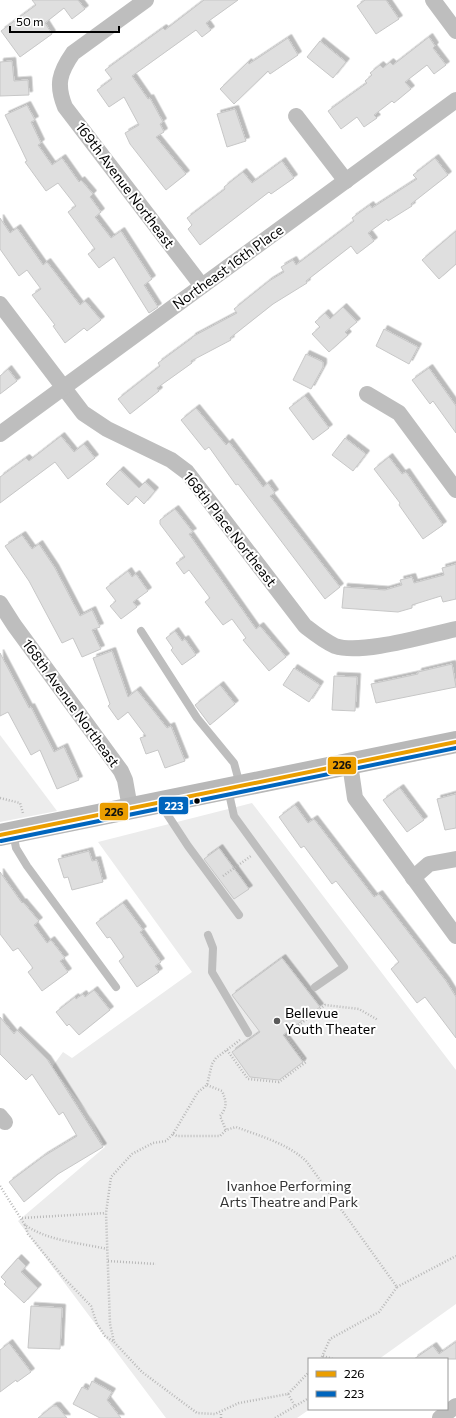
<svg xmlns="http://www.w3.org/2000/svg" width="456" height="1418" viewBox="0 0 456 1418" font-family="Commissioner,sans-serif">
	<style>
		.green { fill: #ececec }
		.building { fill: #dfdfdf; stroke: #c7c7c7; filter: url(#shadow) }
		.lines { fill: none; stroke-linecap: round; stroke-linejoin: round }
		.path { stroke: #b9b9b9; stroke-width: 2.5; stroke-dasharray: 1 2; stroke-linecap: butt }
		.lane { stroke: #bebebe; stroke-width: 8 }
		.street { stroke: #bebebe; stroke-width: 16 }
		.secondary { stroke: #b8b8b8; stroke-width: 22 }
		.bus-1-casing { stroke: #fff; stroke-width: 7 }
		.bus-2-casing { stroke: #fff; stroke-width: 7 }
		.bus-1 { stroke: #eb9e00; stroke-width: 4 }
		.bus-2 { stroke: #0065bd; stroke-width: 4 }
		.bus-dot { fill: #000; stroke: #fff; stroke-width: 1.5 }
		.poi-dot { fill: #595959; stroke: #fff; stroke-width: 1.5 }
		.labels { text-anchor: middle; stroke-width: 4; stroke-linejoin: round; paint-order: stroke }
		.street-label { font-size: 14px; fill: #000; stroke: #fff }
		.poi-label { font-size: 14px; fill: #000; stroke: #fff; text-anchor: start }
		.park-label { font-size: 14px; fill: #333; stroke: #fff }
		.line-badge { stroke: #fff; stroke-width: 1.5 }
		.badge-label { font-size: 11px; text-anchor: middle; font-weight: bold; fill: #fff }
		.pale-badge-label { font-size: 11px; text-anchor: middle; font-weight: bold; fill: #111 }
	</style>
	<defs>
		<filter id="shadow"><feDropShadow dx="3.5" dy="-3.5" stdDeviation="0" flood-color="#0004"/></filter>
	</defs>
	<rect width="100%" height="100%" fill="#fff"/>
	<!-- green -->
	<g class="green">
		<path d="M 0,735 L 57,811 L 0,822 Z"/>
		<path d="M 252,803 L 456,1070 L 456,1304 L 379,1359 L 309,1359 L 310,1409 L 297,1418 L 166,1418 L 18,1221 L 105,1147 L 89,1114 L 52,1067 L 63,1052 L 72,1058 L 192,972 L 98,842 Z"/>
	</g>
	<!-- building -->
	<g class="building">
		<path d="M 32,0 L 78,0 L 85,9 L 72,19 L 64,8 L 45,23 L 52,34 L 20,57 L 1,31 L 36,5 Z"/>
		<path d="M 204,0 L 238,0 L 206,23 L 211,30 L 202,37 L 196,30 L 132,76 L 148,99 L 150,98 L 163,122 L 160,124 L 164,132 L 156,137 L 186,174 L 166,190 L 130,144 L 125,133 L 139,125 L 124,97 L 109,107 L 97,90 L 112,79 L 105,70 L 163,28 L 165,30 Z"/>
		<path d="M 365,0 L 386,0 L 399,19 L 376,34 L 357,6 Z"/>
		<path d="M 429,37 L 435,46 L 433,48 L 446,65 L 434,74 L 427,65 L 405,82 L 411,89 L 394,103 L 392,101 L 374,115 L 377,118 L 364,127 L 357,117 L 341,129 L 328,111 L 367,83 L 365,81 L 372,75 L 370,73 L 380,65 L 383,68 L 390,62 L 393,65 Z"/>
		<path d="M 288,38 L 298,55 L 270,74 L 268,71 L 234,104 L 220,89 L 248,62 L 249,64 Z"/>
		<path d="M 320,41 L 346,62 L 333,78 L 307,57 Z"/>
		<path d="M 12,61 L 14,81 L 28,80 L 29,95 L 0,96 L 0,62 Z"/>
		<path d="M 27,105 L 35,120 L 31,122 L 41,143 L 38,145 L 52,165 L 62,158 L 79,182 L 81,180 L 93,194 L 90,197 L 101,212 L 95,217 L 111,238 L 121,231 L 152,279 L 144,285 L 158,307 L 149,313 L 114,257 L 99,268 L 88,254 L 95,249 L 68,212 L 76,206 L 58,183 L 46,191 L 25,162 L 27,161 L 5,115 Z"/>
		<path d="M 235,109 L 246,141 L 227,147 L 217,114 Z"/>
		<path d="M 435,158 L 448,175 L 411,204 L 412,206 L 388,221 L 387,219 L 368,233 L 374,241 L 357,254 L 351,246 L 306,281 L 307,283 L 273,304 L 230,338 L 231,340 L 191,361 L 192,363 L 157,388 L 159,391 L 130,414 L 118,399 L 160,366 L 158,363 L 192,338 L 192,337 L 237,313 L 234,309 L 269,281 L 284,272 L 281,267 L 293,260 L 296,265 L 354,221 L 352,218 L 370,205 L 372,208 L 417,179 L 413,175 Z"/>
		<path d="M 282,161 L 294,178 L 271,194 L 269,192 L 200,245 L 188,229 L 192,225 L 187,218 L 225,189 L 224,187 L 243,172 L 252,183 Z"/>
		<path d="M 0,218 L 10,233 L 17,228 L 43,265 L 47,262 L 80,305 L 85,301 L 101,320 L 87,331 L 84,328 L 65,343 L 53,326 L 55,325 L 32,295 L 41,289 L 27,270 L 19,276 L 0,249 Z"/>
		<path d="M 456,231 L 456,264 L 439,279 L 422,260 Z"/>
		<path d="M 343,307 L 357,322 L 345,332 L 348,335 L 329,352 L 312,334 L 320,327 L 315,322 L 325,313 L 330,319 Z"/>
		<path d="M 384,329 L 418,347 L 409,364 L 376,346 Z"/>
		<path d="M 306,354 L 323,362 L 323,367 L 311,389 L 293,380 Z"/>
		<path d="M 429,368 L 456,406 L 456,433 L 433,401 L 430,404 L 412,380 Z"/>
		<path d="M 8,369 L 17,381 L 0,394 L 0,376 Z"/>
		<path d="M 305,396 L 329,428 L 313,440 L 289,408 Z"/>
		<path d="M 196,408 L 226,445 L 229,442 L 263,487 L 268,483 L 275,493 L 270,496 L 340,587 L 325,599 L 238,484 L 236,485 L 209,447 L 205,450 L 181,420 Z"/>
		<path d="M 61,436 L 74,452 L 84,444 L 95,458 L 68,479 L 55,462 L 0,503 L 0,477 L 26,458 L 29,461 Z"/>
		<path d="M 345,438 L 366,454 L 353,471 L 332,455 Z"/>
		<path d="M 389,457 L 402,474 L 406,472 L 443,525 L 423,539 L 399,505 L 400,503 L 374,469 Z"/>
		<path d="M 120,470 L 139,488 L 145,482 L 155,491 L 144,504 L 136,496 L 128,505 L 106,484 Z"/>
		<path d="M 175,509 L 193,532 L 189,534 L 256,629 L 260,626 L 286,657 L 269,671 L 243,640 L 246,638 L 232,619 L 223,625 L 205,602 L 210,598 L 189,570 L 184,574 L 176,563 L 185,557 L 160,524 L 160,520 Z"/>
		<path d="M 22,535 L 32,549 L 39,544 L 55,568 L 80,616 L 92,610 L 100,627 L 92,630 L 101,649 L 82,657 L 73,638 L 62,643 L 29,581 L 5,546 Z"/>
		<path d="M 456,564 L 456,599 L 443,602 L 441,596 L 412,605 L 412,608 L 398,612 L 342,608 L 344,587 L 385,590 L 402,585 L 400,580 L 412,577 L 414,583 L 444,575 L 442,568 Z"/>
		<path d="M 128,571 L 132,577 L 136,574 L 148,591 L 133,602 L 137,607 L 121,619 L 110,606 L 116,601 L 106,588 Z"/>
		<path d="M 175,631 L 182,641 L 185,639 L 196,655 L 182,665 L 171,650 L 173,648 L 166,638 Z"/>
		<path d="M 112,651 L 128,697 L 137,690 L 167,728 L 171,726 L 185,761 L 165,768 L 158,750 L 146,754 L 140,738 L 146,736 L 128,712 L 118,720 L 108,706 L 110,704 L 93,658 Z"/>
		<path d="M 0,653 L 29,708 L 31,707 L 54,752 L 64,747 L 79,780 L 57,789 L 40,750 L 31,755 L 8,712 L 0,716 Z"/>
		<path d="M 452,664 L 456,687 L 376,703 L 371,684 L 418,674 L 418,672 Z"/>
		<path d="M 294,668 L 320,685 L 309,702 L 283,685 Z"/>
		<path d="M 334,676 L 357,677 L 355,711 L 332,710 Z"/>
		<path d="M 220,685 L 235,704 L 210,725 L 195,705 Z"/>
		<path d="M 400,788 L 424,820 L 407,832 L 383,800 Z"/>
		<path d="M 456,794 L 456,828 L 445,830 L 437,799 Z"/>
		<path d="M 295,805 L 308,823 L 314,819 L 374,897 L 379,894 L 446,981 L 456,997 L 456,1038 L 425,997 L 417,1003 L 391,969 L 399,962 L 336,881 L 332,884 L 304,846 L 301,848 L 279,817 Z"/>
		<path d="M 219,848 L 249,889 L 234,899 L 204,859 Z"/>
		<path d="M 89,851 L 92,861 L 97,860 L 103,882 L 72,890 L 68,877 L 64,878 L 58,859 Z"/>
		<path d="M 0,872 L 22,903 L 23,902 L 39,921 L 34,925 L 47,943 L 51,940 L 65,958 L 60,961 L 68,972 L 42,991 L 28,972 L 33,968 L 18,948 L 13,951 L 0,934 Z"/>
		<path d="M 123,903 L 143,930 L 140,932 L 161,962 L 155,966 L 159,972 L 137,987 L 119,961 L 124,957 L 110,937 L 107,938 L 96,923 Z"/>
		<path d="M 282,958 L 320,1007 L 283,1035 L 303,1062 L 279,1080 L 250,1077 L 232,1052 L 260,1032 L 232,995 Z"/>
		<path d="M 94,990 L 110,1010 L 79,1035 L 69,1024 L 67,1026 L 56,1012 L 75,997 L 76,999 L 83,994 L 85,997 Z"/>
		<path d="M 0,1017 L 14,1034 L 17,1030 L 47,1059 L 103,1147 L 58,1174 L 24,1202 L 9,1182 L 44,1156 L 77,1136 L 63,1112 L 59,1115 L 32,1074 L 26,1080 L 0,1054 Z"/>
		<path d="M 18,1258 L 26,1266 L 21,1272 L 38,1288 L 24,1303 L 4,1284 L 6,1282 L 1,1277 Z"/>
		<path d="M 31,1306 L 62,1308 L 60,1349 L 28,1348 Z"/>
		<path d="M 456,1342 L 456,1359 L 414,1359 L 433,1346 L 439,1354 Z"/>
		<path d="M 9,1343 L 31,1372 L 17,1382 L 16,1380 L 0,1392 L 0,1350 Z"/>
		<path d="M 92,1381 L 112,1392 L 107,1400 L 121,1418 L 100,1418 L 73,1404 L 82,1387 L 88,1390 Z"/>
		<path d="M 53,1406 L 57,1406 L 67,1418 L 38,1418 Z"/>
	</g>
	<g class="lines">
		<!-- path -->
		<g class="path">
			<path d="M 0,798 L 20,803 L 23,813"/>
			<path d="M 223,876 L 251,856"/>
			<path d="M 240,1040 L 216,1058 L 212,1064 L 207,1085 L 198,1092 L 173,1134 L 166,1141 L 153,1143 L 132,1154 L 111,1177 L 106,1213 L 110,1324 L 114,1342 L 142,1372 L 197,1413 L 215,1414 L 239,1403 L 288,1394 L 309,1372"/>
			<path d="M 227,1050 L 248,1079 L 279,1082 L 306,1062 L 286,1035 L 325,1005 L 359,1009 L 378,1020"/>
			<path d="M 207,1085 L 222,1091 C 226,1100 228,1107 220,1116 L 226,1130 L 236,1127 C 260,1136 289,1144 307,1162 L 397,1287 L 379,1312 L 330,1339 L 321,1359"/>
			<path d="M 173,1134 L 177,1136 L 220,1136 L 226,1130"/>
			<path d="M 0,1186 L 25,1225 C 48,1241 81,1243 107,1249"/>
			<path d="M 22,1218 L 106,1213"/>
			<path d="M 25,1225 L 28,1234 L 64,1278 L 91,1306 L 97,1324 L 105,1336 L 114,1342"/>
			<path d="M 108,1261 L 156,1264"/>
			<path d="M 397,1287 L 456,1256"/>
			<path d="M 323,1356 L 333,1359"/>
			<path d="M 288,1394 L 295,1406"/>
			<path d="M 221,1418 L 221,1412"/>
			<path d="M 275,1418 L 309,1398"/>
		</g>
		<!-- lane -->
		<g class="lane">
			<path d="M 141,631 L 197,718 L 234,763 L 240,785"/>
			<path d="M 228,789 L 234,816 L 344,967 L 315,987"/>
			<path d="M 165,803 L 167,814 L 188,846 L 239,915"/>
			<path d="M 13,833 L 16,848 L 27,866 L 116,987"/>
			<path d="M 208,935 L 213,948 L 212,972 L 248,1033"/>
		</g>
		<!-- street -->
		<g class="street">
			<path d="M 146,0 L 73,53 C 59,73 56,85 65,107 L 202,286"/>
			<path d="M 433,0 L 456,31"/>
			<path d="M 296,116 L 346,181"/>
			<path d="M 0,304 L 83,413 L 107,429 L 171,460 L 187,472 L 305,626 C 314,633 324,641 335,646 C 362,655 427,635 456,629"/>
			<path d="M 367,394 L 399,413 L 456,490"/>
			<path d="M 0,434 L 456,100"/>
			<path d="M 0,603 L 14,625 L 121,771 L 125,780 L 130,808"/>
			<path d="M 350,764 L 355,798 L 456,936"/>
			<path d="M 413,878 L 429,864 L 456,859"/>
			<path d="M 0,1116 L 5,1122"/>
			<path d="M 440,1418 L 456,1406"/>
		</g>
		<!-- secondary -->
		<path class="secondary" d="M 0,835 L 456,742"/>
		<defs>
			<path id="bus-1" d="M 0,835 L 456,742"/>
			<path id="bus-2" d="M 1,841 L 456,748"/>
		</defs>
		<!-- bus-1 casing -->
		<use href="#bus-1" class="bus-1-casing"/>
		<!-- bus-2 casing -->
		<use href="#bus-2" class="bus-2-casing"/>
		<!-- bus-1 -->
		<use href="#bus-1" class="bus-1"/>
		<!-- bus-2 -->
		<use href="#bus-2" class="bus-2"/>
	</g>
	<!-- markers -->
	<circle class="bus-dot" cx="197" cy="801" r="3.5"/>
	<circle class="poi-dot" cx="277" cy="1021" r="4"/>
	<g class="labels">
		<!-- street labels -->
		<g class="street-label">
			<text transform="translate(125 185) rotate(53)" y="5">169th Avenue Northeast</text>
			<text transform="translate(228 267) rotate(-36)" y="5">Northeast 16th Place</text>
			<text transform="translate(230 529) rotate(52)" y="5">168th Place Northeast</text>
			<text transform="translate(71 703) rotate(54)" y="5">168th Avenue Northeast</text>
		</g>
		<!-- poi labels -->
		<g class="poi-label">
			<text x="285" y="1018">Bellevue<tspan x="285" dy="16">Youth Theater</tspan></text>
		</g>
		<!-- park labels -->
		<g class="park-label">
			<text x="289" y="1191">Ivanhoe Performing<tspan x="289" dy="16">Arts Theatre and Park</tspan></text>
		</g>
	</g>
	<g class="line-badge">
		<rect x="327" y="756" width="30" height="19" rx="4" fill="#eb9e00"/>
		<rect x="158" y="796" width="31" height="19" rx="4" fill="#0065bd"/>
		<rect x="99" y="802" width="30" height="19" rx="4" fill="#eb9e00"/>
	</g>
	<g class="badge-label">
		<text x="174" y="810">223</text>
	</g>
	<g class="pale-badge-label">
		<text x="342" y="769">226</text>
		<text x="114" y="816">226</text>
	</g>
	<!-- legend -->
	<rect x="308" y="1358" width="140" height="52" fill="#ffffff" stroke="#999999"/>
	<rect x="316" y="1371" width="20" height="6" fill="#eb9e00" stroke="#999999"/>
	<text x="344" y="1378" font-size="12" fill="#000000">226</text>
	<rect x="316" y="1391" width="20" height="6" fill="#0065bd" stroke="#999999"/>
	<text x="344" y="1398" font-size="12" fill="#000000">223</text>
	<!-- scale -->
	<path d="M10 26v6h109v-6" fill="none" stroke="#000000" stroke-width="2"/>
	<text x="16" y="26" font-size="12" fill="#000000" stroke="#ffffff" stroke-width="3" paint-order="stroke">50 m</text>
</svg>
